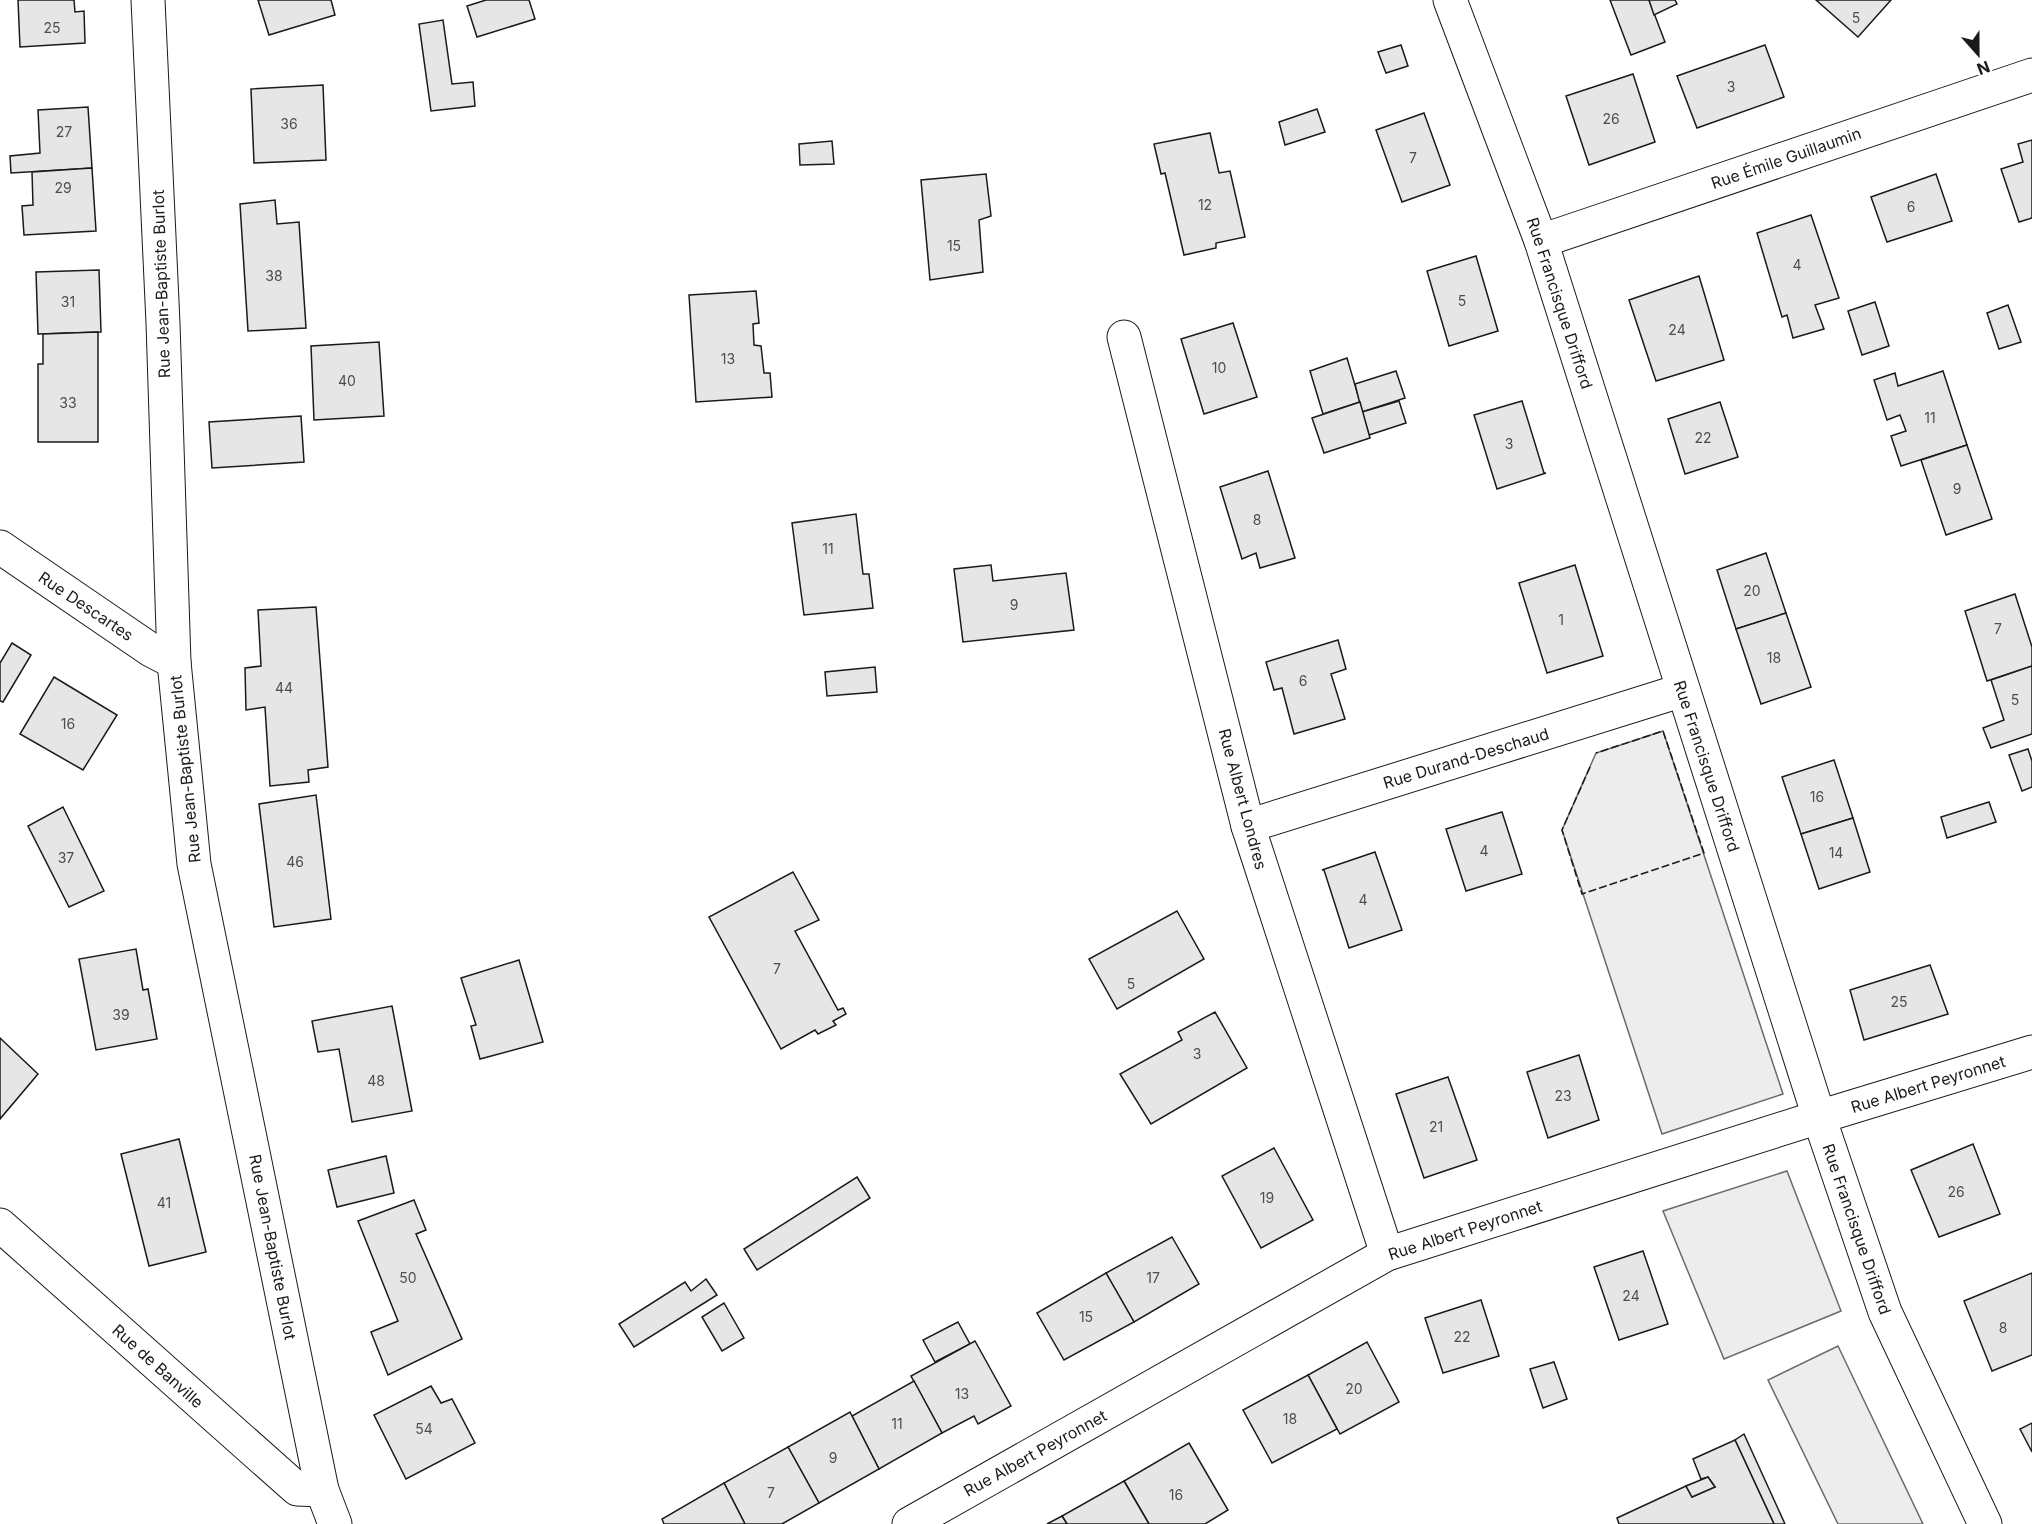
<svg xmlns="http://www.w3.org/2000/svg" width="2032" height="1524" viewBox="0 0 2032 1524" font-family="Inter,sans-serif">
	<style>
		.built { fill: #ededed; stroke: #6a6a6a; stroke-width: 1.5 }
		.building { fill: #e6e6e6; stroke: #1a1a1a; stroke-width: 1.5 }
		.lines { fill: none; stroke-linecap: round; stroke-linejoin: round }
		.street-casing { stroke: #1a1a1a; stroke-width: 35 }
		.secondary-casing { stroke: #1a1a1a; stroke-width: 35 }
		.street { stroke: #fff; stroke-width: 33 }
		.secondary { stroke: #fff; stroke-width: 33 }
		.fence { stroke: #1a1a1a; stroke-width: 1.5; stroke-dasharray: 8 3; stroke-linecap: butt }
		.labels { text-anchor: middle; stroke-width: 4.5; stroke-linejoin: round; paint-order: stroke }
		.number-label { font-size: 14px; fill: #4d4d4d }
		.street-label { font-size: 16px; fill: #1a1a1a; stroke: #fff }
	</style>
	<rect width="100%" height="100%" fill="#fff"/>
	<!-- built -->
	<g class="built">
		<path d="M 1663,731 L 1783,1094 L 1662,1134 L 1562,830 L 1596,753 Z"/>
		<path d="M 1787,1171 L 1841,1311 L 1724,1359 L 1663,1211 Z"/>
		<path d="M 1838,1346 L 1923,1524 L 1838,1524 L 1768,1380 Z"/>
	</g>
	<!-- building -->
	<g class="building">
		<path d="M 18,0 L 74,0 L 75,12 L 84,11 L 85,43 L 20,47 Z"/>
		<path d="M 258,0 L 331,0 L 335,15 L 269,35 Z"/>
		<path d="M 486,0 L 529,0 L 535,19 L 477,37 L 467,6 Z"/>
		<path d="M 1610,0 L 1649,0 L 1665,42 L 1631,55 Z"/>
		<path d="M 1649,0 L 1675,0 L 1677,4 L 1654,15 Z"/>
		<path d="M 1816,0 L 1891,0 L 1858,37 Z"/>
		<path d="M 443,20 L 452,84 L 473,82 L 475,106 L 431,111 L 419,24 Z"/>
		<path d="M 1401,45 L 1408,66 L 1386,73 L 1378,52 Z"/>
		<path d="M 1765,45 L 1784,97 L 1697,128 L 1677,76 Z"/>
		<path d="M 1633,74 L 1655,142 L 1589,165 L 1566,96 Z"/>
		<path d="M 323,85 L 326,160 L 254,163 L 251,89 Z"/>
		<path d="M 88,107 L 92,168 L 11,173 L 10,156 L 40,153 L 38,110 Z"/>
		<path d="M 1317,109 L 1325,132 L 1285,145 L 1279,122 Z"/>
		<path d="M 1424,113 L 1450,185 L 1402,202 L 1376,130 Z"/>
		<path d="M 1210,133 L 1219,173 L 1230,171 L 1245,237 L 1216,243 L 1216,248 L 1184,255 L 1165,173 L 1161,174 L 1154,144 Z"/>
		<path d="M 2032,140 L 2032,218 L 2019,222 L 2001,169 L 2023,162 L 2018,144 Z"/>
		<path d="M 832,141 L 834,164 L 800,165 L 799,144 Z"/>
		<path d="M 92,168 L 96,231 L 24,235 L 22,206 L 33,205 L 32,172 Z"/>
		<path d="M 986,174 L 991,216 L 979,220 L 983,272 L 930,280 L 921,180 Z"/>
		<path d="M 1936,174 L 1952,221 L 1887,242 L 1871,197 Z"/>
		<path d="M 275,200 L 277,224 L 299,222 L 306,328 L 248,331 L 240,204 Z"/>
		<path d="M 1811,215 L 1839,298 L 1815,305 L 1824,329 L 1793,338 L 1787,315 L 1782,317 L 1757,233 Z"/>
		<path d="M 1476,256 L 1498,331 L 1449,346 L 1427,271 Z"/>
		<path d="M 99,270 L 101,332 L 38,334 L 36,272 Z"/>
		<path d="M 1699,276 L 1724,360 L 1656,381 L 1629,300 Z"/>
		<path d="M 756,291 L 759,323 L 753,324 L 754,345 L 761,346 L 764,373 L 770,373 L 772,397 L 696,402 L 689,295 Z"/>
		<path d="M 1875,302 L 1889,346 L 1862,355 L 1848,311 Z"/>
		<path d="M 2008,305 L 2021,342 L 1999,349 L 1987,313 Z"/>
		<path d="M 1233,323 L 1257,397 L 1204,414 L 1181,339 Z"/>
		<path d="M 98,332 L 98,442 L 38,442 L 38,364 L 43,364 L 43,334 Z"/>
		<path d="M 379,342 L 384,416 L 314,420 L 311,346 Z"/>
		<path d="M 1347,358 L 1360,402 L 1323,414 L 1310,371 Z"/>
		<path d="M 1396,371 L 1405,398 L 1362,412 L 1355,384 Z"/>
		<path d="M 1943,371 L 1967,445 L 1901,466 L 1891,436 L 1906,431 L 1900,415 L 1887,420 L 1874,380 L 1895,373 L 1898,386 Z"/>
		<path d="M 1399,401 L 1406,423 L 1369,435 L 1362,412 Z"/>
		<path d="M 1522,401 L 1544,473 L 1546,473 L 1497,489 L 1474,415 Z"/>
		<path d="M 1360,402 L 1370,438 L 1324,453 L 1312,418 Z"/>
		<path d="M 1720,402 L 1738,457 L 1685,474 L 1668,419 Z"/>
		<path d="M 301,416 L 304,462 L 212,468 L 209,422 Z"/>
		<path d="M 1967,445 L 1992,519 L 1946,535 L 1921,460 Z"/>
		<path d="M 1268,471 L 1295,558 L 1260,568 L 1256,553 L 1242,559 L 1220,487 Z"/>
		<path d="M 856,514 L 863,574 L 869,574 L 873,608 L 804,615 L 792,523 Z"/>
		<path d="M 1766,553 L 1786,613 L 1736,629 L 1717,570 Z"/>
		<path d="M 991,565 L 993,581 L 1066,573 L 1074,630 L 963,642 L 954,569 Z"/>
		<path d="M 1575,565 L 1603,656 L 1547,673 L 1519,583 Z"/>
		<path d="M 2015,594 L 2032,647 L 2032,666 L 1987,681 L 1965,611 Z"/>
		<path d="M 316,607 L 328,767 L 308,770 L 309,782 L 270,786 L 265,707 L 246,710 L 245,668 L 261,666 L 258,610 Z"/>
		<path d="M 1786,613 L 1811,687 L 1761,704 L 1736,629 Z"/>
		<path d="M 1338,640 L 1346,669 L 1331,674 L 1345,719 L 1294,734 L 1282,688 L 1274,690 L 1266,662 Z"/>
		<path d="M 12,643 L 31,655 L 3,702 L 0,701 L 0,663 Z"/>
		<path d="M 2032,666 L 2032,734 L 1991,748 L 1983,728 L 2004,720 L 1991,680 Z"/>
		<path d="M 875,667 L 877,692 L 827,696 L 825,672 Z"/>
		<path d="M 54,677 L 117,715 L 83,770 L 20,734 Z"/>
		<path d="M 2028,749 L 2032,761 L 2032,787 L 2022,791 L 2009,755 Z"/>
		<path d="M 1834,760 L 1853,818 L 1801,834 L 1782,777 Z"/>
		<path d="M 316,795 L 331,919 L 274,927 L 259,804 Z"/>
		<path d="M 1989,802 L 1996,822 L 1947,838 L 1941,817 Z"/>
		<path d="M 63,807 L 104,891 L 69,907 L 28,826 Z"/>
		<path d="M 1502,812 L 1522,874 L 1466,891 L 1446,829 Z"/>
		<path d="M 1853,818 L 1870,872 L 1819,889 L 1801,834 Z"/>
		<path d="M 1375,852 L 1402,930 L 1349,948 L 1324,870 L 1322,870 Z"/>
		<path d="M 793,872 L 819,920 L 795,931 L 838,1010 L 843,1008 L 846,1014 L 833,1021 L 836,1025 L 818,1034 L 815,1030 L 781,1049 L 709,917 Z"/>
		<path d="M 1177,911 L 1204,959 L 1117,1009 L 1089,959 Z"/>
		<path d="M 136,949 L 143,990 L 148,989 L 157,1039 L 96,1050 L 79,959 Z"/>
		<path d="M 519,960 L 543,1042 L 480,1059 L 471,1026 L 476,1025 L 461,978 Z"/>
		<path d="M 1930,965 L 1948,1014 L 1864,1040 L 1850,990 Z"/>
		<path d="M 392,1006 L 412,1111 L 352,1122 L 339,1049 L 318,1052 L 312,1021 Z"/>
		<path d="M 1215,1012 L 1247,1068 L 1151,1124 L 1120,1074 L 1182,1040 L 1178,1032 Z"/>
		<path d="M 0,1038 L 38,1074 L 0,1119 Z"/>
		<path d="M 1579,1055 L 1599,1120 L 1548,1138 L 1527,1072 Z"/>
		<path d="M 1448,1077 L 1477,1160 L 1424,1178 L 1396,1094 Z"/>
		<path d="M 179,1139 L 206,1252 L 149,1266 L 121,1154 Z"/>
		<path d="M 1973,1144 L 2000,1214 L 1939,1237 L 1911,1170 Z"/>
		<path d="M 1274,1148 L 1313,1220 L 1261,1248 L 1222,1176 Z"/>
		<path d="M 386,1156 L 394,1193 L 337,1207 L 328,1170 Z"/>
		<path d="M 857,1177 L 870,1198 L 757,1270 L 744,1249 Z"/>
		<path d="M 414,1200 L 426,1230 L 416,1234 L 462,1339 L 388,1375 L 371,1332 L 398,1321 L 358,1221 Z"/>
		<path d="M 1172,1237 L 1199,1284 L 1134,1322 L 1106,1273 Z"/>
		<path d="M 1643,1251 L 1668,1324 L 1619,1340 L 1594,1267 Z"/>
		<path d="M 1106,1273 L 1134,1322 L 1064,1360 L 1037,1313 Z"/>
		<path d="M 2032,1273 L 2032,1355 L 1992,1371 L 1964,1301 Z"/>
		<path d="M 706,1279 L 717,1295 L 634,1347 L 619,1324 L 685,1282 L 691,1291 Z"/>
		<path d="M 1481,1300 L 1499,1356 L 1443,1373 L 1425,1318 Z"/>
		<path d="M 724,1303 L 744,1338 L 722,1351 L 702,1317 Z"/>
		<path d="M 958,1322 L 970,1344 L 935,1362 L 923,1340 Z"/>
		<path d="M 975,1341 L 1011,1406 L 978,1424 L 974,1416 L 942,1433 L 911,1376 Z"/>
		<path d="M 1367,1342 L 1399,1402 L 1340,1434 L 1308,1375 Z"/>
		<path d="M 1554,1362 L 1567,1399 L 1543,1408 L 1530,1369 Z"/>
		<path d="M 1308,1375 L 1337,1429 L 1272,1463 L 1243,1410 Z"/>
		<path d="M 914,1381 L 942,1433 L 879,1469 L 852,1416 Z"/>
		<path d="M 431,1386 L 441,1403 L 452,1399 L 475,1443 L 406,1479 L 374,1415 Z"/>
		<path d="M 850,1412 L 879,1469 L 819,1503 L 788,1447 Z"/>
		<path d="M 2032,1423 L 2032,1452 L 2020,1429 Z"/>
		<path d="M 1744,1434 L 1785,1524 L 1774,1524 L 1735,1440 Z"/>
		<path d="M 1735,1440 L 1774,1524 L 1619,1524 L 1617,1518 L 1686,1486 L 1692,1497 L 1715,1487 L 1708,1477 L 1701,1479 L 1693,1459 Z"/>
		<path d="M 1189,1443 L 1228,1510 L 1205,1524 L 1149,1524 L 1124,1481 Z"/>
		<path d="M 788,1447 L 819,1503 L 782,1524 L 745,1524 L 724,1483 Z"/>
		<path d="M 1708,1477 L 1715,1487 L 1692,1497 L 1686,1486 Z"/>
		<path d="M 1124,1481 L 1149,1524 L 1067,1524 L 1062,1516 Z"/>
		<path d="M 724,1483 L 745,1524 L 664,1524 L 662,1519 Z"/>
		<path d="M 1062,1516 L 1067,1524 L 1047,1524 Z"/>
	</g>
	<g class="lines">
		<defs>
			<g id="street">
				<path d="M 1450,0 L 1541,241 L 1819,1117 L 1885,1312 L 1985,1524"/>
				<path d="M 1541,241 L 2032,75"/>
				<path d="M 1124,337 L 1248,826 L 1387,1254"/>
				<path d="M 0,547 L 151,650 L 174,662"/>
				<path d="M 1248,826 L 1683,690"/>
				<path d="M 0,1225 L 297,1489 L 322,1490"/>
				<path d="M 909,1524 L 1387,1254 L 1819,1117 L 2032,1052"/>
			</g>
			<path id="secondary" d="M 148,0 L 163,323 L 174,662 L 194,864 L 322,1490 L 335,1524"/>
		</defs>
		<!-- street casing -->
		<use href="#street" class="street-casing"/>
		<!-- secondary casing -->
		<use href="#secondary" class="secondary-casing"/>
		<!-- street -->
		<use href="#street" class="street"/>
		<!-- secondary -->
		<use href="#secondary" class="secondary"/>
		<!-- fence -->
		<path class="fence" d="M 1590,767 L 1562,830 L 1582,894 L 1704,853 L 1663,731 L 1596,753"/>
	</g>
	<g class="labels">
		<!-- number labels -->
		<g class="number-label">
			<text x="1856" y="23">5</text>
			<text x="52" y="33">25</text>
			<text x="1731" y="92">3</text>
			<text x="1611" y="124">26</text>
			<text x="289" y="129">36</text>
			<text x="64" y="137">27</text>
			<text x="1413" y="163">7</text>
			<text x="63" y="193">29</text>
			<text x="1205" y="210">12</text>
			<text x="1911" y="212">6</text>
			<text x="954" y="251">15</text>
			<text x="1797" y="270">4</text>
			<text x="274" y="281">38</text>
			<text x="1462" y="306">5</text>
			<text x="68" y="307">31</text>
			<text x="1677" y="335">24</text>
			<text x="728" y="364">13</text>
			<text x="1219" y="373">10</text>
			<text x="347" y="386">40</text>
			<text x="68" y="408">33</text>
			<text x="1930" y="423">11</text>
			<text x="1703" y="443">22</text>
			<text x="1509" y="449">3</text>
			<text x="1957" y="494">9</text>
			<text x="1257" y="525">8</text>
			<text x="828" y="554">11</text>
			<text x="1752" y="596">20</text>
			<text x="1014" y="610">9</text>
			<text x="1561" y="625">1</text>
			<text x="1998" y="634">7</text>
			<text x="1774" y="663">18</text>
			<text x="1303" y="686">6</text>
			<text x="284" y="693">44</text>
			<text x="2015" y="705">5</text>
			<text x="68" y="729">16</text>
			<text x="1817" y="802">16</text>
			<text x="1484" y="856">4</text>
			<text x="1836" y="858">14</text>
			<text x="66" y="863">37</text>
			<text x="295" y="867">46</text>
			<text x="1363" y="905">4</text>
			<text x="777" y="974">7</text>
			<text x="1131" y="989">5</text>
			<text x="1899" y="1007">25</text>
			<text x="121" y="1020">39</text>
			<text x="1197" y="1059">3</text>
			<text x="376" y="1086">48</text>
			<text x="1563" y="1101">23</text>
			<text x="1436" y="1132">21</text>
			<text x="1956" y="1197">26</text>
			<text x="1267" y="1203">19</text>
			<text x="164" y="1208">41</text>
			<text x="408" y="1283">50</text>
			<text x="1153" y="1283">17</text>
			<text x="1631" y="1301">24</text>
			<text x="1086" y="1322">15</text>
			<text x="2003" y="1333">8</text>
			<text x="1462" y="1342">22</text>
			<text x="1354" y="1394">20</text>
			<text x="962" y="1399">13</text>
			<text x="1290" y="1424">18</text>
			<text x="897" y="1429">11</text>
			<text x="424" y="1434">54</text>
			<text x="833" y="1463">9</text>
			<text x="771" y="1498">7</text>
			<text x="1176" y="1500">16</text>
		</g>
		<!-- street labels -->
		<g class="street-label">
			<text transform="translate(1786 158) rotate(-19)" y="6">Rue Émile Guillaumin</text>
			<text transform="translate(161 284) rotate(-92)" y="6">Rue Jean-Baptiste Burlot</text>
			<text transform="translate(1560 303) rotate(72)" y="6">Rue Francisque Drifford</text>
			<text transform="translate(86 606) rotate(34)" y="6">Rue Descartes</text>
			<text transform="translate(1466 758) rotate(-17)" y="6">Rue Durand-Deschaud</text>
			<text transform="translate(1707 766) rotate(72)" y="6">Rue Francisque Drifford</text>
			<text transform="translate(185 769) rotate(-96)" y="6">Rue Jean-Baptiste Burlot</text>
			<text transform="translate(1243 799) rotate(75)" y="6">Rue Albert Londres</text>
			<text transform="translate(1928 1084) rotate(-17)" y="6">Rue Albert Peyronnet</text>
			<text transform="translate(1857 1229) rotate(71)" y="6">Rue Francisque Drifford</text>
			<text transform="translate(1465 1230) rotate(-18)" y="6">Rue Albert Peyronnet</text>
			<text transform="translate(273 1247) rotate(79)" y="6">Rue Jean-Baptiste Burlot</text>
			<text transform="translate(158 1366) rotate(42)" y="6">Rue de Banville</text>
			<text transform="translate(1035 1453) rotate(-29)" y="6">Rue Albert Peyronnet</text>
		</g>
	</g>
	<!-- north arrow -->
	<g transform="translate(1978 54) rotate(159)" stroke="#ffffff" stroke-width="4.5" paint-order="stroke">
	<path d="M0-4.5L10 22L0 15L-10 22Z" fill="#1a1a1a"/>
	<text y="-9" font-size="16" font-weight="bold" text-anchor="middle" fill="#1a1a1a">N</text>
	</g>
</svg>
